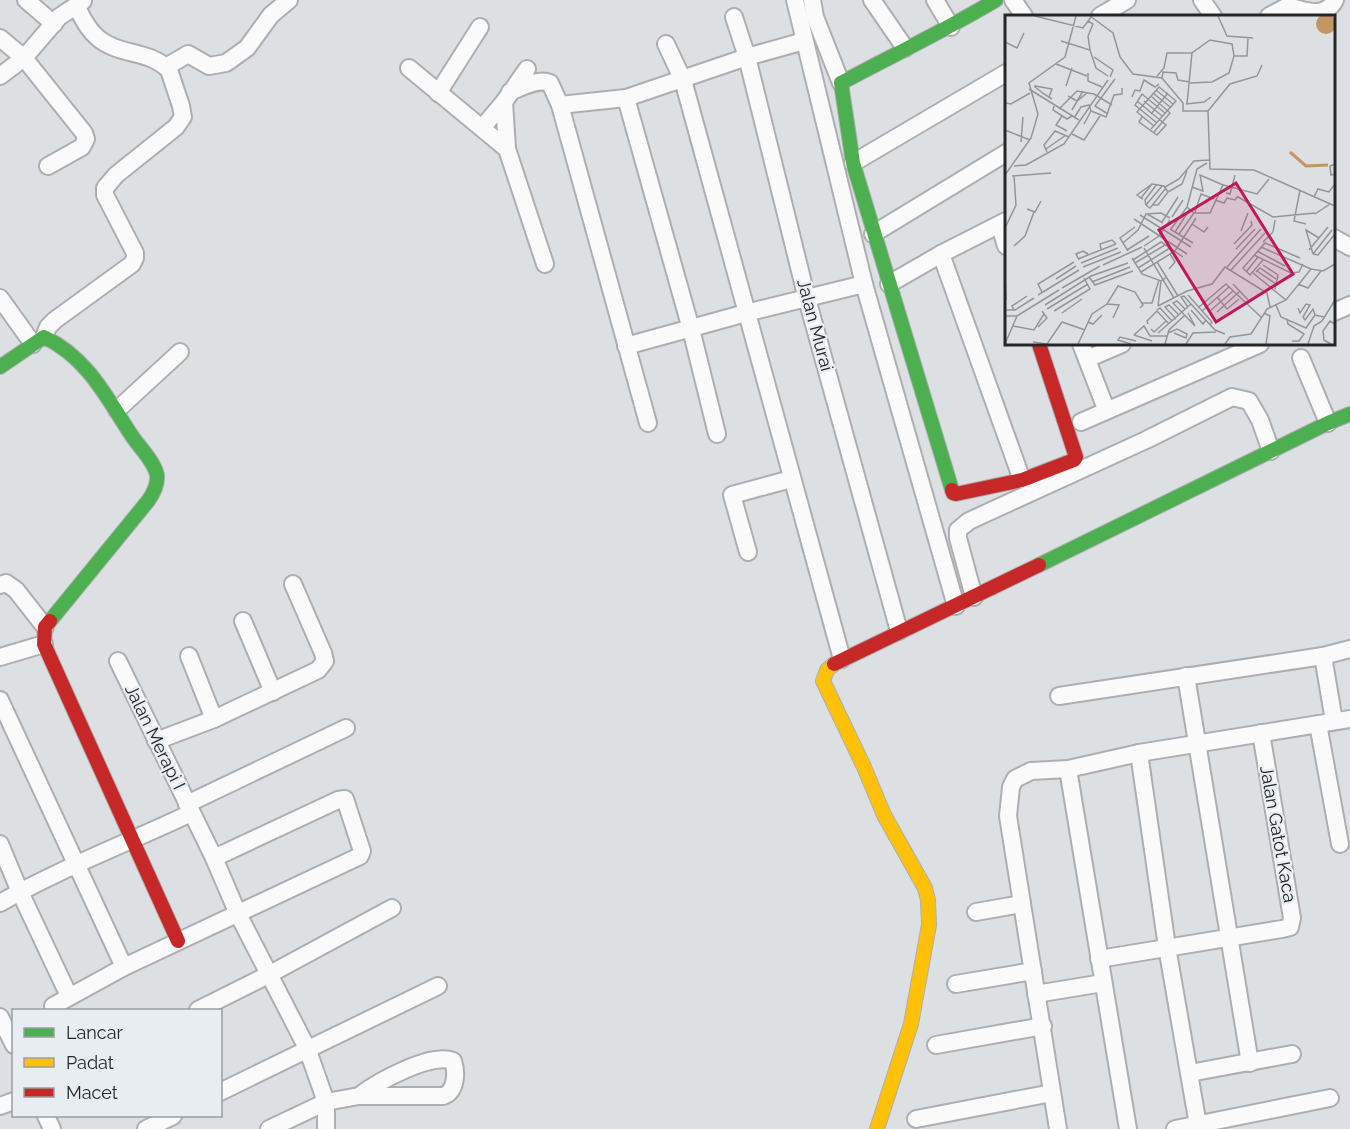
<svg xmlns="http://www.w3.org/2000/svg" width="1350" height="1129" viewBox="0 0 1350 1129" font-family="Raleway,sans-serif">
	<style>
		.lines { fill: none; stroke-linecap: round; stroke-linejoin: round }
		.street-casing { stroke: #adaeb1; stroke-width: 20 }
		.fast-casing { stroke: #adaeb1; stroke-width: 16 }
		.slow-casing { stroke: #adaeb1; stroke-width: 16 }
		.jam-casing { stroke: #adaeb1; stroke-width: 16 }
		.street { stroke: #fafafb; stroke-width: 16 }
		.fast { stroke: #4caf50; stroke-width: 14 }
		.slow { stroke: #ffc107; stroke-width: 14 }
		.jam { stroke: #c62828; stroke-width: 14 }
		.labels { text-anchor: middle; stroke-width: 4.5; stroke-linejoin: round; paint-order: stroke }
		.street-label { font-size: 18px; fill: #242628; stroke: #e8edf2 }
		.inset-river { fill: none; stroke: #c39762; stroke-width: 3 }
		.inset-road { fill: none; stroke: #939698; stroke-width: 1.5 }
		.view { fill: #c2185b; fill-opacity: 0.15; stroke: #c2185b; stroke-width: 3 }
		.inset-edge { fill: none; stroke: #242628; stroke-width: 3 }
	</style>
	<rect width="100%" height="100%" fill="#dde0e3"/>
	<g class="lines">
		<defs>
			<g id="street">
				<path d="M 26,0 L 54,24"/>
				<path d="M 795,0 L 864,284 L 956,606"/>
				<path d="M 812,0 L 815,17 L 841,83"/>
				<path d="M 872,0 L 905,48"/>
				<path d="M 935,0 L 951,27"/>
				<path d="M 1013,0 L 1024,16"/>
				<path d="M 1202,0 L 1213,16"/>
				<path d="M 1100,16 L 1127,0"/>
				<path d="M 1269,16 L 1288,6 C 1305,11 1325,19 1335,0"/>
				<path d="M 734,17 L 747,57 L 807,299 L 899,631"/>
				<path d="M 0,38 L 24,58 L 84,133 L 86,139 L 82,147 L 48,166"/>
				<path d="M 666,44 L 683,80 L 842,659"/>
				<path d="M 166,67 L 188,54 L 209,66 L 226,63 L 247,48 L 271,15 L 289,0"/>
				<path d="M 409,68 L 507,149 L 545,264"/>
				<path d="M 0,76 L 24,58 L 59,17 L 83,1"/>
				<path d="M 510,92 C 522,87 538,78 550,83 L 560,105 L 648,423"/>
				<path d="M 438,93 L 480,27"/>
				<path d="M 626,98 L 691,329 L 717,434"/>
				<path d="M 504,102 L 507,149"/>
				<path d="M 560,105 L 626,98 L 747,57 L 804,41"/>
				<path d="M 482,128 L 504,102 L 527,69"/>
				<path d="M 853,163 L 1006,73"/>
				<path d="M 1000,226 L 1006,246"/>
				<path d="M 873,234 L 1006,153"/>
				<path d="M 1334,238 L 1350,247"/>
				<path d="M 941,254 L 1022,480"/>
				<path d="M 889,284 L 941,254 L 1006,221"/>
				<path d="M 0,298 L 33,344"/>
				<path d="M 1334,312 L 1350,305"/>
				<path d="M 44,337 L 48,327 L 55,320 L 132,264 L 135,258 L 135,253 L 105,195 L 105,188 L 116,175 L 176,127 L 183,117 L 181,106 L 169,70 C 150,50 119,56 98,38 C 88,30 82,18 77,7"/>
				<path d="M 1081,344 L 1106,409"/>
				<path d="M 626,346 L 746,313 L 864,284"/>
				<path d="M 1301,358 L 1328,423"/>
				<path d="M 1087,359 L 1122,344"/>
				<path d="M 117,410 L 180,352"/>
				<path d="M 1081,422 L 1260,344"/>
				<path d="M 748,552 L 732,495 L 791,479"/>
				<path d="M 0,585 L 6,583 L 16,590 L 45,627"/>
				<path d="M 974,597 L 958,538 L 958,530 L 969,521 L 1146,440 L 1232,397 L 1249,401 L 1260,420 L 1271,451"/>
				<path d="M 243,621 L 273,692"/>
				<path d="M 189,656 L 214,719"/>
				<path d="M 1323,656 L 1334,721"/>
				<path d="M 0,657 L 44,644"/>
				<path d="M 118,661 L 214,858 L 238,914 L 307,1048 L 326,1102 L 326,1129"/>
				<path d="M 1186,676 L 1250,1063"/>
				<path d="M 1059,696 L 1323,656 L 1350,649"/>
				<path d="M 0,700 L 124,967"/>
				<path d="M 1318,724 L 1340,844"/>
				<path d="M 156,741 L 214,719 L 318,670 L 325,661 L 323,653 L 293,584"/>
				<path d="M 1139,753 L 1167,947 L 1198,1125"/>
				<path d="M 1068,769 L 1128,1129"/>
				<path d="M 187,804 L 346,728"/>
				<path d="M 0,844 L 20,892 L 69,996"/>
				<path d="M 0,903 C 61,868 128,843 191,813"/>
				<path d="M 976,912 L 1022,904"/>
				<path d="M 1099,959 L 1282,929 L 1290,927 L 1292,918 L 1261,733"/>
				<path d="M 956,984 L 1033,971"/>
				<path d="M 1036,994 L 1103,983"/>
				<path d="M 53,1006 L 124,967 L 360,856 L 362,851 L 345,799 L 338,800 L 214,858"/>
				<path d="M 198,1010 L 270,974 L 392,908"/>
				<path d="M 0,1017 L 14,1045"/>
				<path d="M 936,1045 L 1043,1026"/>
				<path d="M 1190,1073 L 1292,1054"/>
				<path d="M 220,1092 L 438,986"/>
				<path d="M 0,1106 L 14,1101"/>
				<path d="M 46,1116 L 52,1129"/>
				<path d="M 916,1119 L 1052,1093"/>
				<path d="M 146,1129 L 173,1116"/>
				<path d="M 269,1129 L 326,1102 L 359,1096 L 443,1096 C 456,1092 457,1073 453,1061 C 431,1052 377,1082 359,1096"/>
				<path d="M 1058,1129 L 1008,816 L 1011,787 L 1015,779 L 1031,771 L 1068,769 L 1139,753 L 1350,719"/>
				<path d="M 1175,1129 L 1330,1098"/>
			</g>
			<g id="fast">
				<path d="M 0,367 L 44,337 C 87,357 107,398 132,436 C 140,448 154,461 157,475 C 158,485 153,494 148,501 L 50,621"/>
				<path d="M 952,490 L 853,163 L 841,83 C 893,55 946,30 996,0"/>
				<path d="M 1039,565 L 1328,423 L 1350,414"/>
			</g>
			<path id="slow" d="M 834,664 L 827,670 L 823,681 L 864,767 L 884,815 L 925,888 L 928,900 L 929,925 L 911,1024 L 877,1129"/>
			<g id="jam">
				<path d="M 952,490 L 953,493 L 956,494 L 1022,480 L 1074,460 L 1076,457 L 1039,344"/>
				<path d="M 50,621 L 45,627 L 44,644 L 178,941"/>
				<path d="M 834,664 L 1039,565"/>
			</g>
		</defs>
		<!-- street casing -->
		<use href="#street" class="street-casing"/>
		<!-- fast casing -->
		<use href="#fast" class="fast-casing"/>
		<!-- slow casing -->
		<use href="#slow" class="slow-casing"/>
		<!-- jam casing -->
		<use href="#jam" class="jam-casing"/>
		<!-- street -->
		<use href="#street" class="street"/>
		<!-- fast -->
		<use href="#fast" class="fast"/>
		<!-- slow -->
		<use href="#slow" class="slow"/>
		<!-- jam -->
		<use href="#jam" class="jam"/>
	</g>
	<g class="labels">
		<!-- street labels -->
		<g class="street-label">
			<text transform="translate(815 325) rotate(75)" y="6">Jalan Murai</text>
			<text transform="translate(155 737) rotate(64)" y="6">Jalan Merapi I</text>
			<text transform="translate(1278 834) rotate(80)" y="6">Jalan Gatot Kaca</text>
		</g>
	</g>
	<!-- overview -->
	<g transform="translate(1005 15)">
		<rect width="330" height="330" fill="#dde0e3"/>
		<path d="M311 9a10 10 0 1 1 20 0a10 10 0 1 1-20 0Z" fill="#c39762"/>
		<path class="inset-river" d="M 285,137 L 301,151 L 323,150"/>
		<path class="inset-road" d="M 30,1 L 78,13 L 86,2M 85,1 L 108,18 L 115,42 L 128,59 L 157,63 L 178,88 L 178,96 L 203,96 L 205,154 L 249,155 L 330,191M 213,1 L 222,21 L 248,23M 83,6 L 88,9 L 83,21 L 85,35M 56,26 L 85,35 L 91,53 L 103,61M 0,27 L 12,33 L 19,18M 229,41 L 242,41 L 243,23M 89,42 L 108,55 L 105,62M 51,49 L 82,61M 83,58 L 83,66 L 97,72M 152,61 L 159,53 L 162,38 L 187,38M 157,63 L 158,57 L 171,58 L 173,65 L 185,67M 61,71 L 67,53M 24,74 L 74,105M 151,75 L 168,89M 148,78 L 165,92M 63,81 L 72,86 L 82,78M 146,81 L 165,98 L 149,117M 44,82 L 47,74 L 30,71 L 30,72 L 39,79 L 47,84M 127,82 L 130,75 L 135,76 L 139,65 L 150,72 L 154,69M 132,86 L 161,110 L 152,120 L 134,107 L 137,102M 139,86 L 157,101M 0,88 L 6,89 L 25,78M 181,89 L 199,87 L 206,82M 182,89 L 187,38 L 205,25 L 227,29 L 229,41 L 224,58 L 207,67 L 185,68M 49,91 L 48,95 L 62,104 L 67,101M 54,94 L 72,76 L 89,79 L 107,90M 67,95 L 78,76M 86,96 L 101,102 L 109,80 L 117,79 L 117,73M 203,96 L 225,69 L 252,61 L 257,50M 103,99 L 90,91 L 110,64M 146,99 L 163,78M 57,101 L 51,110 L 62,116M 69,103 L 76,92 L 84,90 L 86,96 L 79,109M 152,108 L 130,90 L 137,79 L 160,98M 146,114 L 171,86 L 154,72 L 132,97 L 149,111M 0,115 L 25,125M 67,119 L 79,125 L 95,101M 16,127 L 18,102M 41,134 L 61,120M 42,137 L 39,130 L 50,116 L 64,122M 330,149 L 325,151 L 326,160 L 330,159M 9,151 L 21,150 L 59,129 L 103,65M 0,160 L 26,123 L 33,99 L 24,68 L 60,42 L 71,1M 7,161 L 46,158M 157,171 L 141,190 L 145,193 L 161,173M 160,172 L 174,164 L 189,146 L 204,145M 187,172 L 198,176 L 195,160 L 218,170M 295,175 L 289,206 L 301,209M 221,178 L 225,179 L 230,160M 233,182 L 268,202 L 310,198M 309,182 L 313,174 L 324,177 L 330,169M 136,183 L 132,180 L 147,169 L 159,171 L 163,177 L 177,169 L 182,156M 138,184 L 136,183 L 147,169M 210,185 L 219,188 L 222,183 L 230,185 L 233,181M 141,190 L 140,185 L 152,169M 147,190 L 153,190 L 163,177M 182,192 L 192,154 L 202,148M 22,194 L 30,197 L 36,186M 190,197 L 196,179 L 209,184M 142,199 L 158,208M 310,199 L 325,189M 135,200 L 186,232M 167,202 L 178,185M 129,204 L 182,239M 157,207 L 173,182M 187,209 L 199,217 L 203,212M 0,213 L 11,190 L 9,161M 165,214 L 188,228M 166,214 L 182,192 L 189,198 L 205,198 L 218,170 L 252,179 L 264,164M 236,216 L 243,198M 170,217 L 185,194M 174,219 L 189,198M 258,227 L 268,217 L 270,205M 118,228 L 133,215 L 141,199 L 156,198 L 165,203M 229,229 L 247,210 L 246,206M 9,231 L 20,221 L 29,197M 139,231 L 154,221 L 165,205M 256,232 L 306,254M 139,233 L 169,283M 96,234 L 95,229 L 107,225 L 111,229M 231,234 L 250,214M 122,235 L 144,221M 304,235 L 323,212M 123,236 L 115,223 L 130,212M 252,236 L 280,251M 308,239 L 301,215 L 314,223M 308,239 L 313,240 L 330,219M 308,239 L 327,215M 249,240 L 286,258 L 294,257 L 298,249M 127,243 L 137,259 L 156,266 L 162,262M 73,244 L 111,229M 74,245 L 71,239 L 78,236 L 83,239M 128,245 L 156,227 L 178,242M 258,245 L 245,260 L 238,253 L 260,228 L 295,243M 152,247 L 173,281M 76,248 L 113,233M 130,248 L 160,230M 98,250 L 137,232M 258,250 L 273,260 L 270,274M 78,252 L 116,237M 222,252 L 256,214M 133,253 L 165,233M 164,254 L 170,247 L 165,239M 226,255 L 260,218M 252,256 L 271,269M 136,257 L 170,236 L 191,203M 241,257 L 253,242M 251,257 L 255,253 L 271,264M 248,258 L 281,285M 0,261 L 1,285M 84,262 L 90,270 L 128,256M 51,264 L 71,251M 87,267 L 125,252M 228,269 L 244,286M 293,269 L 303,273 L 316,256M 57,273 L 95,251M 37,277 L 33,269 L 69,247M 33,280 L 74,255M 183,280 L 207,307 L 205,310M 212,282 L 222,294 L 234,284M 137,288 L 147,288 L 154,265M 102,289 L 114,290 L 108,303M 40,290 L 86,261 L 123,248M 271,290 L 276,302 L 301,313 L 310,300M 153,291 L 182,276 L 207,269 L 220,252 L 262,278 L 265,292M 153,291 L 156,266M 183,292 L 176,282 L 179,281 L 186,289M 194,292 L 221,269 L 257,303M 293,293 L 295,298 L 301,289 L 305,290 L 298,302 L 300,305 L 308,294 L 310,300 L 319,302M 42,294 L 83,269M 180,294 L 172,286 L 168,288 L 190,311 L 183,298M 0,295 L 10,295 L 29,283M 9,295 L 7,291 L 22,281M 152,295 L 155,293 L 167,306M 186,295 L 198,309 L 201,305M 49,296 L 85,274 L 79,263M 197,296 L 224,272M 205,296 L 228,276M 212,297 L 235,276M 57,298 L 77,284M 259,298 L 265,301 L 261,329M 0,301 L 12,301 L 54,275M 171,304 L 160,292 L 164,290 L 174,300M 282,304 L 283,309 L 299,319 L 294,326 L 287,326M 83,307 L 88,309 L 97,300M 143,309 L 142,306 L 152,296 L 164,309M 8,311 L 29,315 L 39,299M 33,312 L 42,303 L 37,296M 146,314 L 149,317 L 161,306M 153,318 L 186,289 L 210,315 L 220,319M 163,318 L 172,314 L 182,319 L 181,323 L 169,318M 129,320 L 139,311 L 145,321 L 162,321M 129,320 L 147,326M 28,327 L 42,329 L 57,307 L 80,315M 0,329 L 12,301M 73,329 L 87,299 L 102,289 L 113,271 L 130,277 L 138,290 L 135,293M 126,329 L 113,325 L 115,322 L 131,326M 160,329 L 164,315 L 180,300M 181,329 L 188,318 L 211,317M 220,329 L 225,322 L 246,319 L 262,294 L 281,285 L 306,254 L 318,256 L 330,249M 303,329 L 309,311 L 317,306 L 330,285M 326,329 L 319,325 L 318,316 L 325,306 L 330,309"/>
		<path class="view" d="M 231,168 L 288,259 L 211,307 L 154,215 Z"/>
		<rect width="330" height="330" class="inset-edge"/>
	</g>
	<!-- legend -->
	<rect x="12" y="1009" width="210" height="108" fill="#e8edf2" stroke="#9a9da1" stroke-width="1.5"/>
	<rect x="24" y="1028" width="30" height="9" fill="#4caf50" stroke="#9a9da1" stroke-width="1.5"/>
	<text x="66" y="1039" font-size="18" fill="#242628">Lancar</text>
	<rect x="24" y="1058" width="30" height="9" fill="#ffc107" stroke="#9a9da1" stroke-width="1.5"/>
	<text x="66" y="1069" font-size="18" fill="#242628">Padat</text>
	<rect x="24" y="1088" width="30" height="9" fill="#c62828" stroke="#9a9da1" stroke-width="1.5"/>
	<text x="66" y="1099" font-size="18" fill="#242628">Macet</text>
</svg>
